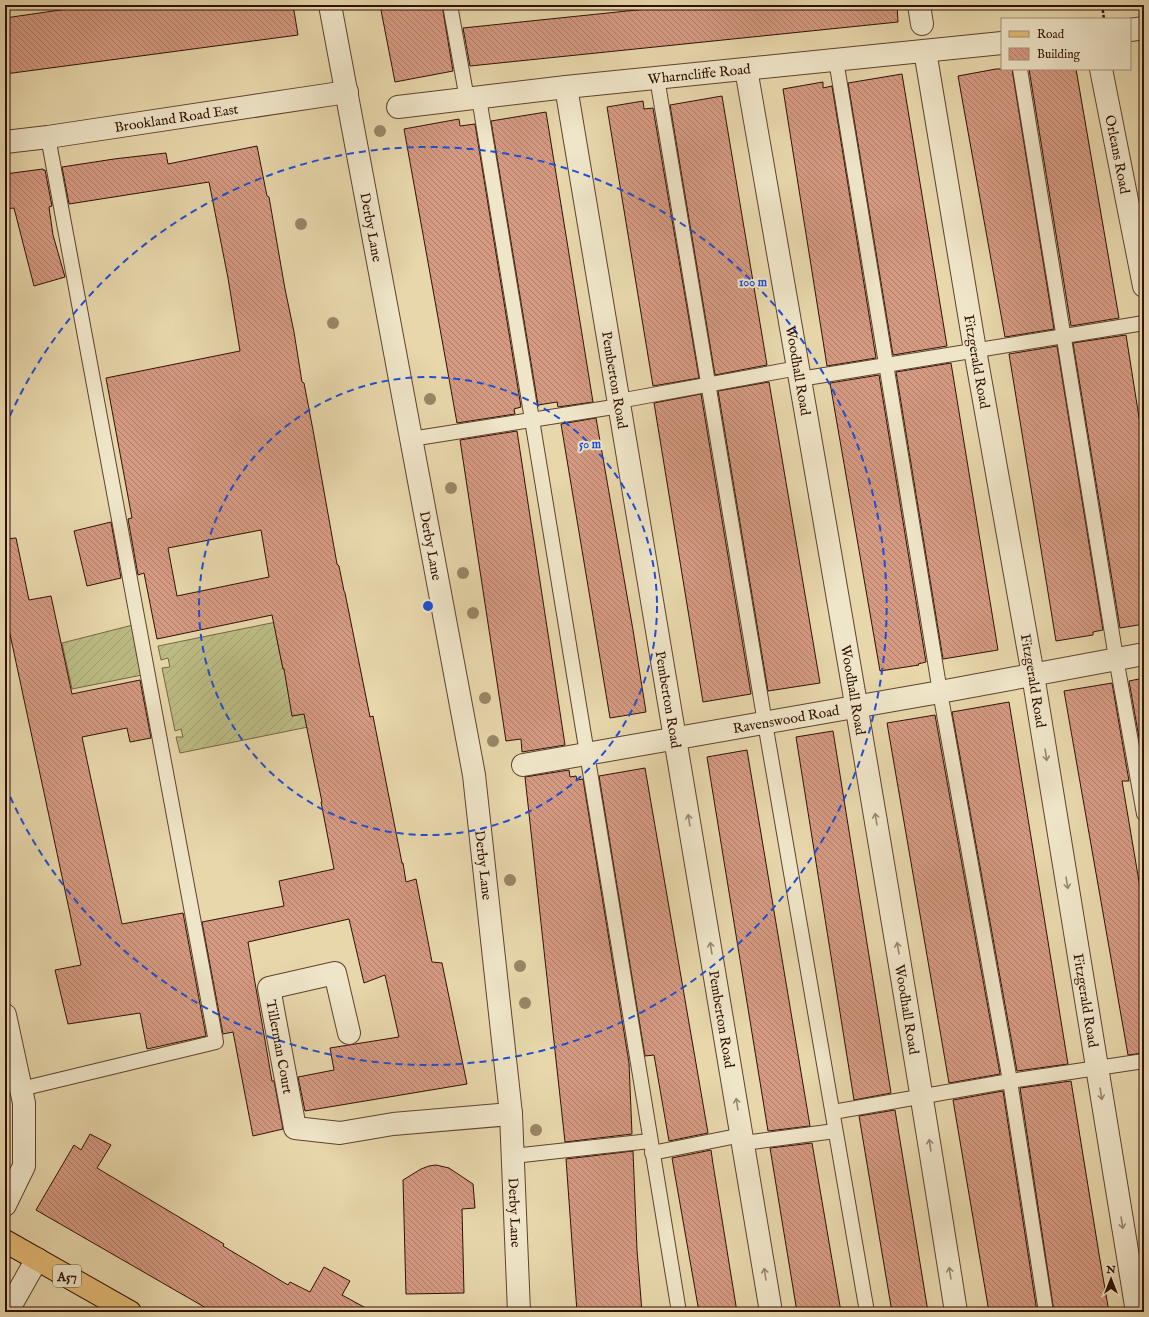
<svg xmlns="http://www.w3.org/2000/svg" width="1149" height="1317" viewBox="0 0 1149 1317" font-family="'IM FELL English',serif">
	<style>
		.garden { fill: url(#garden-furrows); stroke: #766644 }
		.building { fill: url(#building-back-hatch); stroke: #301105; fill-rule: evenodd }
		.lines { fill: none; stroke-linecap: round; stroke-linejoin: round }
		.service-casing { stroke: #5e422e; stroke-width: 16 }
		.minor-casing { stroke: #5e422e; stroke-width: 24 }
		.tertiary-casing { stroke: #5e422e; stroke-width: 24 }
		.primary-casing { stroke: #301105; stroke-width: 24 }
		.path { stroke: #301105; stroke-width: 2.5; stroke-dasharray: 3 2; stroke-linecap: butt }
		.service { stroke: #efe5c8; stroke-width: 14 }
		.minor { stroke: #efe5c8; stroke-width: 22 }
		.tertiary { stroke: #efe5c8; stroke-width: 22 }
		.primary { stroke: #e4bc76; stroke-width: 22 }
		.tree { fill: #998665 }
		.oneway { stroke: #998670 }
		.ring { fill: none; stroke: #1d4ed8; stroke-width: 2; stroke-dasharray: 7 5 }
		.labels { text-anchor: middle; stroke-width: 4; stroke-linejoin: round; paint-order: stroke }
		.shield { fill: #efe5c8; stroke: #695140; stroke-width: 1 }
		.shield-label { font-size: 13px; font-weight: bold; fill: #301105 }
		.street-label { font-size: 14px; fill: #301105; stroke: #efe5c8 }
		.centre { fill: #1d4ed8; stroke: #efe5c8; stroke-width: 2 }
		.ring-label { font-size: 12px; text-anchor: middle; font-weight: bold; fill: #1d4ed8; stroke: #efe5c8; stroke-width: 4; stroke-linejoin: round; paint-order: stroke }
	</style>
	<defs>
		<pattern id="garden-furrows" width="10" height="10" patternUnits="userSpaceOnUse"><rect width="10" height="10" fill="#bcbc84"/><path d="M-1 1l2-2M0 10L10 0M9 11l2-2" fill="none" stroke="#a2a170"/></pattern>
		<pattern id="building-back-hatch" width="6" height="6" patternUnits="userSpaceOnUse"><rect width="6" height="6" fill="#d59a82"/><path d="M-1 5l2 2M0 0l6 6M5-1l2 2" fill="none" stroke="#ad7c68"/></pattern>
	</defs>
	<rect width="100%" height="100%" fill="#e7d7ab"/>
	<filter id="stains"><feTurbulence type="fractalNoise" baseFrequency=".005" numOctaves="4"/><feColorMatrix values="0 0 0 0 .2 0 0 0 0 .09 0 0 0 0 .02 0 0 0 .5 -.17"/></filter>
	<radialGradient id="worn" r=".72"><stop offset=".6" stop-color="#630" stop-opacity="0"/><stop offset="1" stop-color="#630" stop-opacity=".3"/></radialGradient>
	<!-- garden -->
	<g class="garden">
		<path d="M 296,618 L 277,639 L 283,669 L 305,665 L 292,716 L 315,711 L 318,725 L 180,753 L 176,737 L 183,737 L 181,729 L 175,731 L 162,668 L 170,667 L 168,658 L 161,660 L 158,646 Z"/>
		<path d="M 133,625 L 142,675 L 72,689 L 62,643 Z"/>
	</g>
	<!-- building -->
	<g class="building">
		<path d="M 95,5 L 293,5 L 298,35 L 5,74 L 5,18 Z"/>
		<path d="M 380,5 L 442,5 L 453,71 L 395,82 Z"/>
		<path d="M 685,5 L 897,5 L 898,22 L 470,66 L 463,28 Z"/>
		<path d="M 996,69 L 1012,69 L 1054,329 L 1005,337 L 958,76 Z"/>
		<path d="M 1029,69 L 1076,69 L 1119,318 L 1071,326 Z"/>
		<path d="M 902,74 L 947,346 L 893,355 L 848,83 Z"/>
		<path d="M 823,82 L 823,88 L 832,86 L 876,358 L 827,366 L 783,89 Z"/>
		<path d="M 722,96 L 767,365 L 715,375 L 670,105 Z"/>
		<path d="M 643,101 L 644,109 L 653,108 L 699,378 L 653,386 L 607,107 Z"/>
		<path d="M 546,112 L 593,402 L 558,407 L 557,402 L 538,405 L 491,121 Z"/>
		<path d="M 459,119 L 460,126 L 475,124 L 521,407 L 514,409 L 515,414 L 457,423 L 404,129 Z"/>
		<path d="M 257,146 L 267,196 L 269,197 L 285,289 L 294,332 L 302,382 L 304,383 L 313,430 L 337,564 L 339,566 L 344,591 L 345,593 L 370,717 L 373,716 L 402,863 L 403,863 L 406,882 L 416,879 L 432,962 L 442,963 L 467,1084 L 305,1111 L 298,1077 L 334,1070 L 330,1048 L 399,1037 L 385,975 L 364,983 L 349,919 L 248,942 L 272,1081 L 274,1081 L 283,1129 L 253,1136 L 233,1032 L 223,1034 L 202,922 L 284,906 L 279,881 L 334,869 L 321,802 L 322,802 L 304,714 L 292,716 L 284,669 L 283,669 L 272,615 L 157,639 L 144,573 L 138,575 L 128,519 L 132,518 L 106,378 L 240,351 L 228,278 L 209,182 L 69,204 L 62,167 L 114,159 L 166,153 L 168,164 ZM 261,530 L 269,577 L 177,596 L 168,548 Z"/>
		<path d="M 43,169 L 43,170 L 45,170 L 52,206 L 49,207 L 53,235 L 65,277 L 34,286 L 14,208 L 5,209 L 5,174 Z"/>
		<path d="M 1126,335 L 1144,449 L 1144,624 L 1120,628 L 1073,343 Z"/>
		<path d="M 1057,346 L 1103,630 L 1093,632 L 1093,635 L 1056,641 L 1009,354 Z"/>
		<path d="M 951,363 L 998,650 L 943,659 L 896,372 Z"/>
		<path d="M 879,375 L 926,662 L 918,664 L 919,665 L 880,671 L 830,383 Z"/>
		<path d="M 769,382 L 820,683 L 768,691 L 718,391 Z"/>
		<path d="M 701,394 L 751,694 L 703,702 L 654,403 Z"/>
		<path d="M 596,418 L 633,630 L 646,712 L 610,718 L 561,424 Z"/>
		<path d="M 517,431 L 565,745 L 522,752 L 521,739 L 506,741 L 460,440 Z"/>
		<path d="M 111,522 L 121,578 L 87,586 L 74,531 Z"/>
		<path d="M 16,538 L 29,600 L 51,596 L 72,694 L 140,680 L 151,738 L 130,742 L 127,728 L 82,737 L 122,924 L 183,913 L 206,1036 L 147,1049 L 140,1013 L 68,1024 L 55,970 L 81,965 L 5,611 L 5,539 Z"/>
		<path d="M 1144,678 L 1144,766 L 1129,681 Z"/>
		<path d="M 1112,683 L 1129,781 L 1122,781 L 1144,911 L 1144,1053 L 1128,1055 L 1064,691 Z"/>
		<path d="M 1009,702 L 1068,1064 L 1017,1071 L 952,712 Z"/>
		<path d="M 935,715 L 1000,1074 L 949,1083 L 887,723 Z"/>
		<path d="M 833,731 L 891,1093 L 854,1100 L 796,737 Z"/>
		<path d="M 747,750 L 810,1126 L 768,1131 L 707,757 Z"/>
		<path d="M 645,768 L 708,1133 L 669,1141 L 654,1055 L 645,1056 L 599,776 Z"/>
		<path d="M 569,770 L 570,777 L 576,776 L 577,780 L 583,779 L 629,1063 L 632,1134 L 565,1142 L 525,777 Z"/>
		<path d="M 1071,1081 L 1099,1254 L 1109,1312 L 1054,1312 L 1020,1088 Z"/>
		<path d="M 1003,1091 L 1037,1312 L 989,1312 L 953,1100 Z"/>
		<path d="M 895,1110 L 907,1183 L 928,1312 L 892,1312 L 880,1241 L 859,1116 Z"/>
		<path d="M 90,1134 L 111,1145 L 97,1168 L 224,1244 L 223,1246 L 288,1285 L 290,1282 L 310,1292 L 324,1267 L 350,1281 L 342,1295 L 373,1312 L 213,1312 L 36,1210 L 74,1145 L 81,1150 Z"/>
		<path d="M 812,1143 L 841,1312 L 797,1312 L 770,1148 Z"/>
		<path d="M 711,1150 L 713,1164 L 737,1312 L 699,1312 L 672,1158 Z"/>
		<path d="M 633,1151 L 637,1250 L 642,1312 L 577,1312 L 566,1159 Z"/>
		<path d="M 436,1165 L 449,1168 L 473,1184 L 475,1208 L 462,1209 L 464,1293 L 406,1294 L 403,1180 L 421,1169 L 429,1166 Z"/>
	</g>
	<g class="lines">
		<defs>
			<g id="service">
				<path d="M 450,5 L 467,99"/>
				<path d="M 836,60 L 940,692 L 1010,1081 L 1046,1312"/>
				<path d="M 1020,69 L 1116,658 L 1144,814"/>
				<path d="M 657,78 L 765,723 L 867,1312"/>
				<path d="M 479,98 L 679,1312"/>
				<path d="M 800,379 L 1144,323"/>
				<path d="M 619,401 L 798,368"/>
				<path d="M 411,439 L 620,406"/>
				<path d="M 21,1089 L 216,1042 L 48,137"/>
				<path d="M 833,1112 L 1010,1081 L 1144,1061"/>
				<path d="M 744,1143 L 835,1131"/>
				<path d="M 652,1153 L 742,1135"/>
				<path d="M 513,1156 L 650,1141"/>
			</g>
			<g id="minor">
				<path d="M 919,5 L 922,24"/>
				<path d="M 1130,30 L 1144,28"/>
				<path id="s1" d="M 925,51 L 975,350 L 1033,675 L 1137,1312"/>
				<path id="s2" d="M 746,69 C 818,483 891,897 956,1312"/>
				<path id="s3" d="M 1101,69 L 1144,286"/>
				<path id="s4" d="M 566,87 L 771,1312"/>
				<path id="s5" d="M 398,107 L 566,87 L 1002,43"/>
				<path id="s6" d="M 5,142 L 48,137 L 347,92"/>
				<path id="s7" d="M 523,765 L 940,692 L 1144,654"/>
				<path d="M 5,1015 L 24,1103 L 24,1166 L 5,1205"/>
				<path id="s8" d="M 349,1033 L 335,973 L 269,988 L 295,1128 L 340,1133 L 393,1124 L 511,1114"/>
				<path d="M 7,1312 L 37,1259"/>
			</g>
			<g id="tertiary">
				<path id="s9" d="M 330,5 L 474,775 L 511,1114 L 519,1312"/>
			</g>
			<path id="primary" d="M 5,1241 L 130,1312"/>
		</defs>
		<!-- service casing -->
		<use href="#service" class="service-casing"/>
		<!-- minor casing -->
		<use href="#minor" class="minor-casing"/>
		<!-- tertiary casing -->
		<use href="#tertiary" class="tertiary-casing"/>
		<!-- primary casing -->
		<use href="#primary" class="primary-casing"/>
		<!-- path -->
		<path class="path" d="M 1102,5 L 1104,19"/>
		<!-- service -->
		<use href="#service" class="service"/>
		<!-- minor -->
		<use href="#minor" class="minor"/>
		<!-- tertiary -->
		<use href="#tertiary" class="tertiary"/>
		<!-- primary -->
		<use href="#primary" class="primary"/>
	</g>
	<!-- trees -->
	<g class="tree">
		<circle cx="380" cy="131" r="6"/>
		<circle cx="301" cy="224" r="6"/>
		<circle cx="333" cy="323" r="6"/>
		<circle cx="430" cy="399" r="6"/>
		<circle cx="451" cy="488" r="6"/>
		<circle cx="463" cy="573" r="6"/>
		<circle cx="473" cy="613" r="6"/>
		<circle cx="485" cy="698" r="6"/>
		<circle cx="493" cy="741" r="6"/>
		<circle cx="510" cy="880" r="6"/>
		<circle cx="520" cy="966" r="6"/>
		<circle cx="525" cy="1003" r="6"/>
		<circle cx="536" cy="1130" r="6"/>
	</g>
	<!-- one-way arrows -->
	<defs><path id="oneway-shaft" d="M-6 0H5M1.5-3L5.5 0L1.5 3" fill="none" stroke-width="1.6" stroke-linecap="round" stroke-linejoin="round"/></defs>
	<g class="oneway">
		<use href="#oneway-shaft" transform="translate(1046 755) rotate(81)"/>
		<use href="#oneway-shaft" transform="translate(876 819) rotate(-100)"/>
		<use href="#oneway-shaft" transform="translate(689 820) rotate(-99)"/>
		<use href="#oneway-shaft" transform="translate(1067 883) rotate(81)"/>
		<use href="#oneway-shaft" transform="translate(711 948) rotate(-99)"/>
		<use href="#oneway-shaft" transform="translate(898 948) rotate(-100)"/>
		<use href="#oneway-shaft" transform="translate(1101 1094) rotate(81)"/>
		<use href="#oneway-shaft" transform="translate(737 1104) rotate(-99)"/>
		<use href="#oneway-shaft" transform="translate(930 1145) rotate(-99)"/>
		<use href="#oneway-shaft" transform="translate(1122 1223) rotate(81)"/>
		<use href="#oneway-shaft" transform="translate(950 1273) rotate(-99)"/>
		<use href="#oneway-shaft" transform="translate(765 1274) rotate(-99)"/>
	</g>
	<!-- distance rings -->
	<g class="ring">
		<circle cx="428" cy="606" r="229"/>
		<path d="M5 427A459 459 0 1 1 5 785"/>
	</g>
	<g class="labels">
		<!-- shield labels -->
		<rect class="shield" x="53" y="1265" width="28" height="22" rx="3"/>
		<g class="shield-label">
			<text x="67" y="1281">A57</text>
		</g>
		<!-- street labels -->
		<g class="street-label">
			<text dy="5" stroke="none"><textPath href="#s5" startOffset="303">Wharncliffe Road</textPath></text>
			<text dy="5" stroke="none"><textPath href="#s6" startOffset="173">Brookland Road East</textPath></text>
			<text dy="5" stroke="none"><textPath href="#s3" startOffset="87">Orleans Road</textPath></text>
			<text dy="5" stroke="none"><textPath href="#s9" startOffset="226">Derby Lane</textPath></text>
			<text dy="5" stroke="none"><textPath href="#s1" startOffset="315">Fitzgerald Road</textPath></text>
			<text dy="5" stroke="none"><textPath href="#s2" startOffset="306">Woodhall Road</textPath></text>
			<text dy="5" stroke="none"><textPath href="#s4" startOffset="297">Pemberton Road</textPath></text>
			<text dy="5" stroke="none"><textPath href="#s9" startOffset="550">Derby Lane</textPath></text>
			<text dy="5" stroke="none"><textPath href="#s1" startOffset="639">Fitzgerald Road</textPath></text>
			<text dy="5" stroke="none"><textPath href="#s2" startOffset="630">Woodhall Road</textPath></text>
			<text dy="5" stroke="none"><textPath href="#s4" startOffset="621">Pemberton Road</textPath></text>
			<text dy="5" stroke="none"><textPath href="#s7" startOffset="267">Ravenswood Road</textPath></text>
			<text dy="5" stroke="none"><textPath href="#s9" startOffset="874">Derby Lane</textPath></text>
			<text dy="5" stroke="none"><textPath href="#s1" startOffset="963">Fitzgerald Road</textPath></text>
			<text dy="5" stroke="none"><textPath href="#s2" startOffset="954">Woodhall Road</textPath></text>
			<text dy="5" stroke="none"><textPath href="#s4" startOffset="945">Pemberton Road</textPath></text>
			<text dy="5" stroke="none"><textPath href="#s8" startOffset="189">Tillerman Court</textPath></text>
			<text dy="5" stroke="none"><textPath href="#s9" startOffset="1223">Derby Lane</textPath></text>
		</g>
	</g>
	<circle cx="428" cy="606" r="6" class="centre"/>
	<g class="ring-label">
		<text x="753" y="286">100 m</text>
		<text x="590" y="448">50 m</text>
	</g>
	<!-- margin -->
	<rect width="1149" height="1317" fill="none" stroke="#e7d7ab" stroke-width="20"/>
	<rect x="6" y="6" width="1137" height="1305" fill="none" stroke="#301105" stroke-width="2"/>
	<rect x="10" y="10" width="1129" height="1297" fill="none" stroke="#301105"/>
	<!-- legend -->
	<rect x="1001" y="18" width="130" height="52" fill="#efe5c8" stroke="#a3907a"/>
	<rect x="1009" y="31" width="20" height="6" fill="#e4bc76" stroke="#a3907a"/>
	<text x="1037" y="38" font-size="12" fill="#301105">Road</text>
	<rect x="1009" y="48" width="20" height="12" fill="url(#building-back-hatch)" stroke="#a3907a"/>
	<text x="1037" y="58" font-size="12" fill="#301105">Building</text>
	<!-- north arrow -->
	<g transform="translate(1111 1279)" stroke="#efe5c8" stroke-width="3" paint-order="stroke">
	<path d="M0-3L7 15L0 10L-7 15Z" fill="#301105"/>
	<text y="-6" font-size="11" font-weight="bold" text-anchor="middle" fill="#301105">N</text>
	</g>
	<rect width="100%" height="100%" filter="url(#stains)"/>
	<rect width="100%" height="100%" fill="url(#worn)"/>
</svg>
